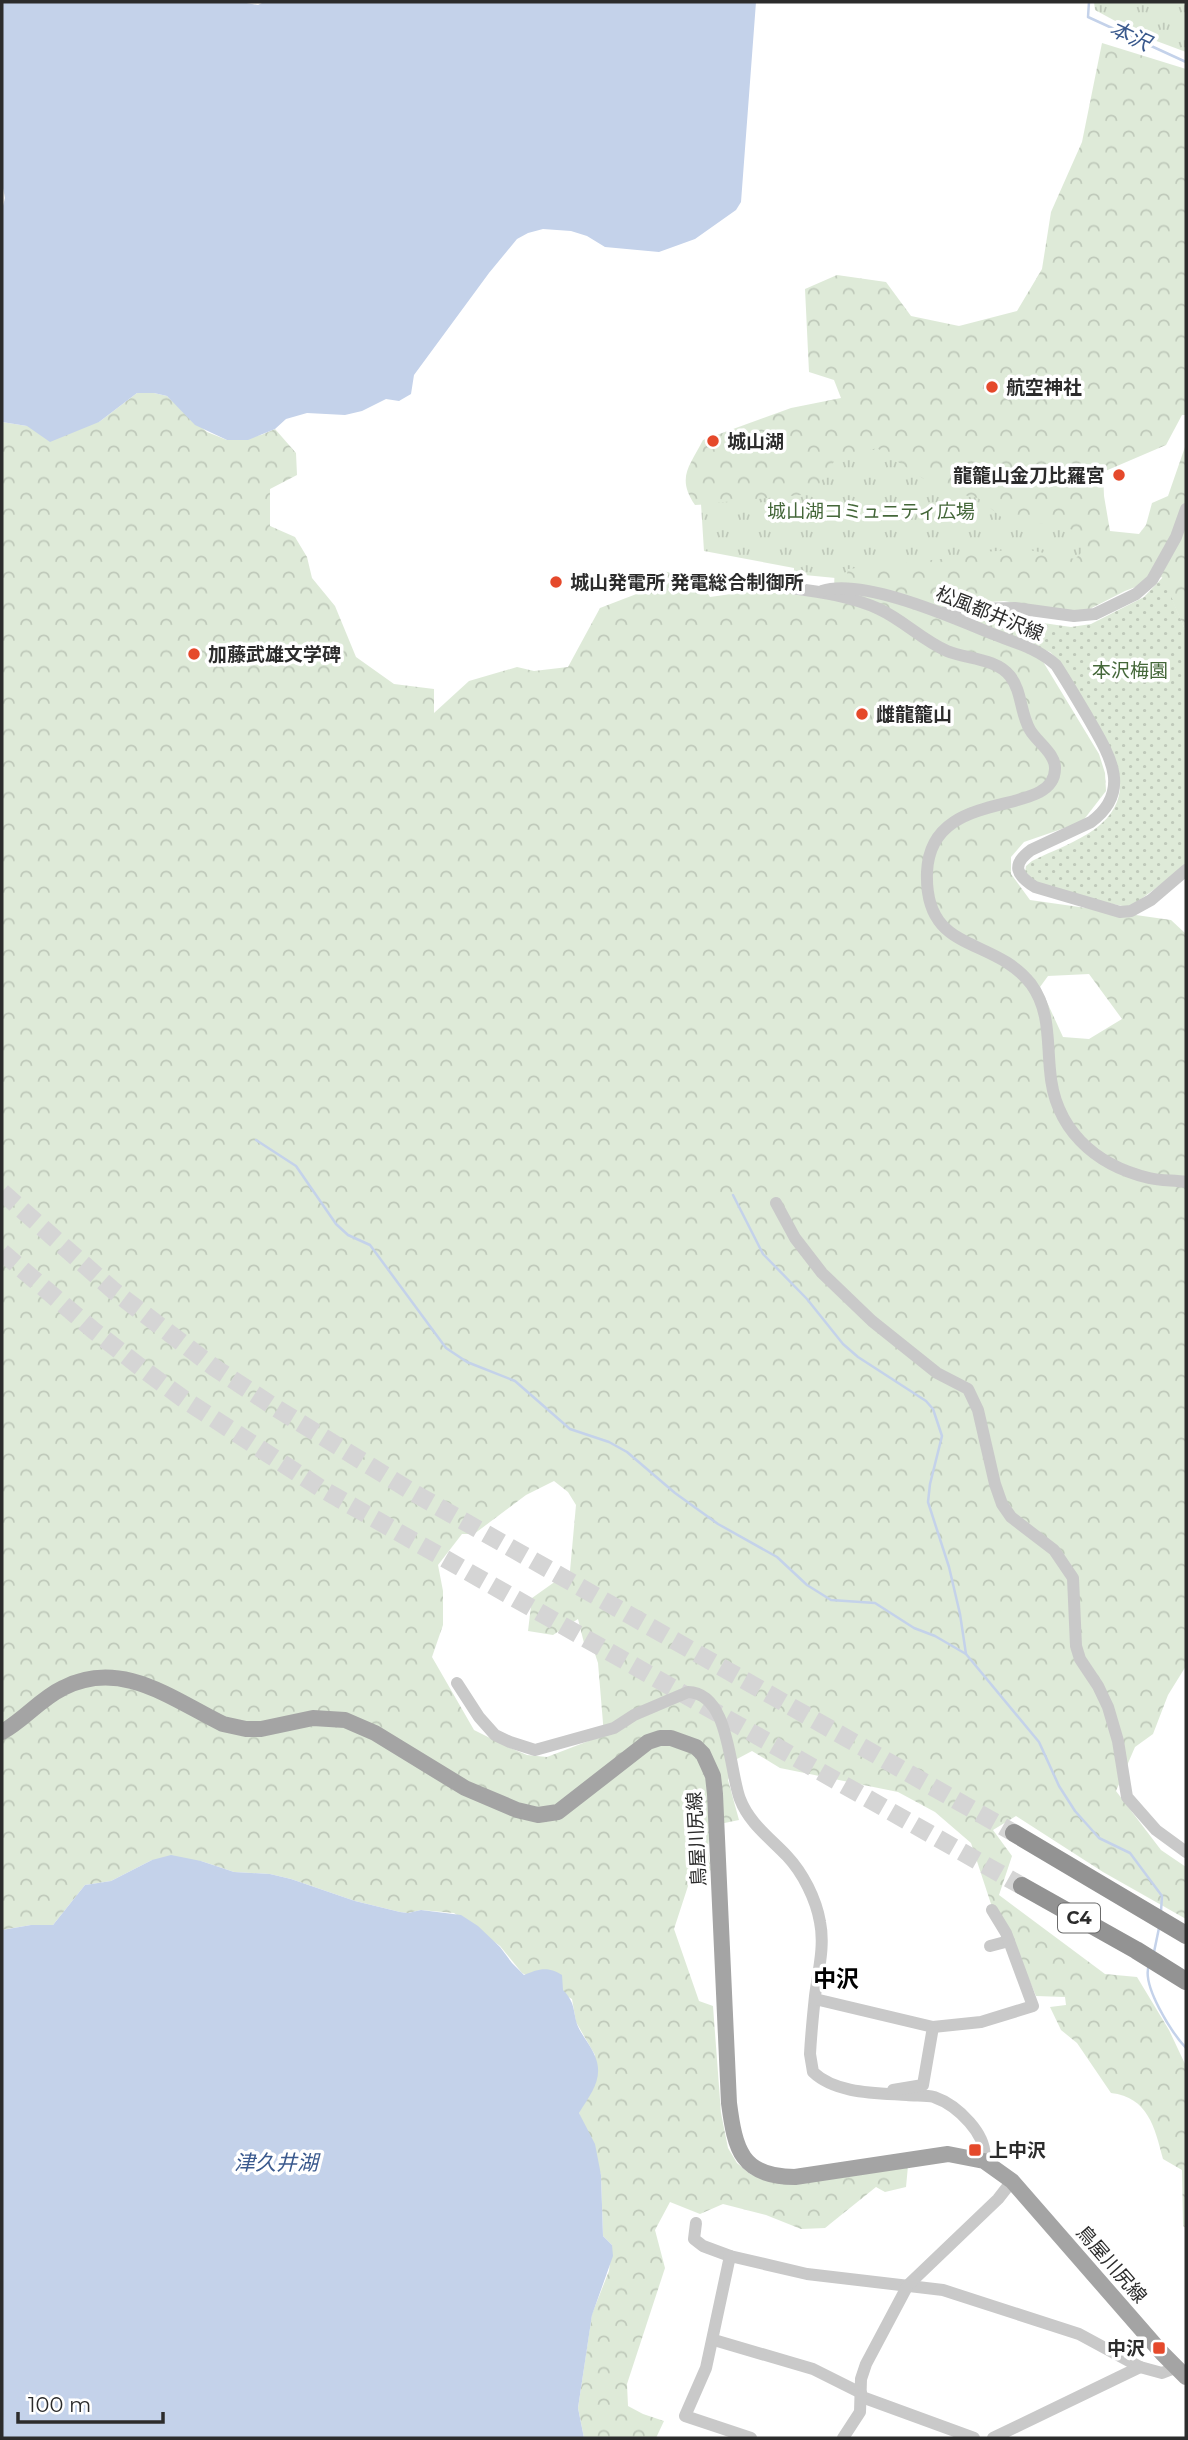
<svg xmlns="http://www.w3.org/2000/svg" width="1188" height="2440" viewBox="0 0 1188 2440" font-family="Montserrat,'Noto Sans JP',sans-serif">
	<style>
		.forest { fill: url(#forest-crowns); fill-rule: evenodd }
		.park { fill: url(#park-tufts) }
		.garden { fill: url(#garden-dots) }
		.water { fill: #c4d2ea }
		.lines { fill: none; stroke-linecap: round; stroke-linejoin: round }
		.stream { stroke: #c4d2ea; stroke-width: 2.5 }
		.highway-tunnel { stroke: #d5d5d5; stroke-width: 18; stroke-dasharray: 18 9; stroke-linecap: butt }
		.minor { stroke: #c9c9c9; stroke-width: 12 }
		.major { stroke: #a4a4a4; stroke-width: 16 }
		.highway { stroke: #939393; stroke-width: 18 }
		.poi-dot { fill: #e5492b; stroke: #fff; stroke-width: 2.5 }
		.labels { text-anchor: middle; stroke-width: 7; stroke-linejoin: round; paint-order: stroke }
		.shield { fill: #fff; stroke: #6b6b6b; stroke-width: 2 }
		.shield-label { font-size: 18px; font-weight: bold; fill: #2c2c2c }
		.poi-label { font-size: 19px; font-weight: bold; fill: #2c2c2c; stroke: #fff; text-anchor: start }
		.park-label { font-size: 19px; fill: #446739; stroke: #fff }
		.street-label { font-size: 19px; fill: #2c2c2c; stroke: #fff }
		.water-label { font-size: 21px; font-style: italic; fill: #3a598d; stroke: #fff }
		.quarter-label { font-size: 23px; font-weight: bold; fill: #000; stroke: #fff }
	</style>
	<defs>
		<pattern id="forest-crowns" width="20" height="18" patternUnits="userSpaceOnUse" patternTransform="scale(1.75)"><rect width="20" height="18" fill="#deead8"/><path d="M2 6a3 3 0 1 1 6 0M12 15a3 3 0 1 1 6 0" fill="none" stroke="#bfc9ba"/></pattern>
		<pattern id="park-tufts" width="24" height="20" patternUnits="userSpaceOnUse" patternTransform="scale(1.75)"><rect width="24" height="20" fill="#deead8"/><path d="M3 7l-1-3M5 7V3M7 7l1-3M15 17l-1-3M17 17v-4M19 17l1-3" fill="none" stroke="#bfc9ba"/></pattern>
		<pattern id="garden-dots" width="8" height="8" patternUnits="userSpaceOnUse" patternTransform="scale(1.75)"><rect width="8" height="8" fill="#deead8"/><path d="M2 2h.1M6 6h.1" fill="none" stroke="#bfc9ba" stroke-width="1.8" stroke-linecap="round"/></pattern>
	</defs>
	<rect width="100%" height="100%" fill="#fff"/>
	<!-- forest -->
	<path class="forest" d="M 1102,43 L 1186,69 L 1186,415 L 1182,415 L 1166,445 L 1103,472 L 1104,496 L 1110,531 L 1139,534 L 1146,525 L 1152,503 L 1168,496 L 1186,444 L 1186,632 L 1162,577 L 1125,591 L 1080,614 L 1004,601 L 948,605 L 943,619 L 1039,655 L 1099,754 L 1105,773 L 1106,791 L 1082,822 L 1024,842 L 1011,857 L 1011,874 L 1030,900 L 1171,920 L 1186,934 L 1186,1666 L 1168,1695 L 1153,1734 L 1135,1747 L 1116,1791 L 1161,1850 L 1186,1867 L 1186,1919 L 1103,1872 L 1016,1816 L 993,1830 L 1012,1856 L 999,1895 L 1105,1974 L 1137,1977 L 1169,2030 L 1186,2066 L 1186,2228 L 1183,2226 L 1182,2170 L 1163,2159 C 1155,2128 1148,2097 1111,2093 L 1077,2043 L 1061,2030 L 1050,2007 L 1066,2005 L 1065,1997 L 1036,1996 L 1003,1918 L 991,1904 L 971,1843 L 935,1812 L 898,1792 L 780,1768 L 752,1751 L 737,1759 L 728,1780 L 739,1820 L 710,1826 L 708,1852 L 711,1870 L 688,1886 L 674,1929 L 699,2001 L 713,2006 L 721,2113 L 728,2148 L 737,2163 L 750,2174 L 770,2182 L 790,2183 L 908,2166 L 906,2187 L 885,2192 L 876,2187 L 825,2228 L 801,2229 L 766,2215 L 723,2204 L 700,2214 L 670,2202 L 655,2230 L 665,2268 L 627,2384 L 628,2406 L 643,2414 L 664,2421 L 656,2438 L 584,2438 L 578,2408 L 592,2314 L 609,2271 L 612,2245 L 603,2236 L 601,2175 L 579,2113 L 595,2055 L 576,2022 L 572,1999 L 522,1973 L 500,1946 L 454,1913 L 421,1910 L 408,1913 L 400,1912 L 355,1901 L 291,1879 L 270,1874 L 234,1872 L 201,1861 L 152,1860 L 111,1881 L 85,1885 L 53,1925 L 31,1925 L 2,1930 L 2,422 L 27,426 L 99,422 L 137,393 L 154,393 L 167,396 L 207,432 L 227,440 L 261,435 L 275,429 L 296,453 L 297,475 L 270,489 L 270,526 L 295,537 L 307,557 L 312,578 L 335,606 L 356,657 L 394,684 L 434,689 L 434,713 L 469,681 L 517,667 L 534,671 L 568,667 L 600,608 L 639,593 L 660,570 L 700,581 L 710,597 L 765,589 L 806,596 L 834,592 L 835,554 L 816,498 L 695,505 C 676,477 690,466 703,440 L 791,408 L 841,398 L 834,380 L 809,372 L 805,289 L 837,275 L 886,282 L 911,316 L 959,326 L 1017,311 L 1042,269 L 1051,212 L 1082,142 ZM 1089,974 L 1122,1019 L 1089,1039 L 1063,1037 L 1040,987 L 1048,976 ZM 554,1481 L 568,1492 L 576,1505 L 570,1571 L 532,1598 L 528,1631 L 553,1635 L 578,1619 L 585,1647 L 595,1654 L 598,1663 L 604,1735 L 547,1757 L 527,1755 L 508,1747 L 474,1730 L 432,1657 L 443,1625 L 443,1591 L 438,1565 L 462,1534 L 474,1534 L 526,1495 Z"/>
	<!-- park -->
	<g class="park">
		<path d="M 1094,2 L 1186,2 L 1186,52 L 1143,36 L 1095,10 Z"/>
		<path d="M 877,448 L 933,485 L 949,492 L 978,498 L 1011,525 L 1048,523 L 1077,531 L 1083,551 L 1075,559 L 1024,549 L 983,552 L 960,557 L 848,569 L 846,579 L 794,574 L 794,568 L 704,551 L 701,504 L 813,494 L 835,460 Z"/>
	</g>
	<!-- garden -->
	<path class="garden" d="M 1163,577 L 1186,632 L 1186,866 L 1133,905 L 1127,907 L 1041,889 L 1025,872 L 1026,866 L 1032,861 C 1052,851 1077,842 1095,829 C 1140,795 1115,755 1093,718 C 1082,699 1071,680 1060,662 L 1050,652 L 970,621 L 1029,621 L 1071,627 L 1091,624 L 1144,597 Z"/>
	<!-- water -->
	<g class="water">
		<path d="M 2,2 L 241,2 L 258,5 L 264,2 L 756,2 L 741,202 L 736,210 L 695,239 L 659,252 L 605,247 L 587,236 L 571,231 L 543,229 L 528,233 L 517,239 L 489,273 L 414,375 L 411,394 L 399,401 L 386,399 L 362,411 L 345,415 L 307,413 L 286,419 L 275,429 L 248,440 L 227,440 L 195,425 L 167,396 L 154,393 L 137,393 L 99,422 L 50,442 L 27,426 L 2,422 L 2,210 L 5,198 L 2,183 Z"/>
		<path d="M 171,1855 L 201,1861 L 234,1872 L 270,1874 L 291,1879 L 355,1901 L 400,1912 L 408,1913 L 421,1910 L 461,1915 L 478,1926 L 500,1947 L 512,1963 L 524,1975 C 539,1969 547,1966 562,1975 L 563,1990 C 575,2002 573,2010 577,2024 C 580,2032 587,2041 591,2048 C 607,2075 593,2090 579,2113 L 595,2144 L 601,2175 L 603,2236 L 612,2245 L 613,2256 L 592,2315 L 578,2408 L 584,2438 L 2,2438 L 2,1930 L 31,1925 L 53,1925 L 85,1885 L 111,1881 L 152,1860 Z"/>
	</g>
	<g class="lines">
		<!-- stream -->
		<g class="stream">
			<path d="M 1089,2 L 1088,17 L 1186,62"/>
			<path d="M 256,1140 L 296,1166 L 336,1224 L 348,1235 L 370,1245 L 446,1348 L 467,1362 L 515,1381 L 570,1429 L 609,1442 L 627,1452 L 675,1493 L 718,1524 L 777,1557 L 807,1585 L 831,1600 L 875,1603 L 914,1628 L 935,1636 L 966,1654"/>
			<path d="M 733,1195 L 763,1254 L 807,1299 L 843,1344 L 858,1357 L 926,1401 L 933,1409 L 942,1436 L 930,1484 L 928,1502 L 949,1567 L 960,1614 L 966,1654 L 1039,1742 L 1059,1786 L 1075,1811 L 1099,1838 L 1130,1853 L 1162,1896 L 1161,1911"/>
			<path d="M 1154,1952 L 1159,1928"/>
			<path d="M 1149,1965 C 1141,1985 1172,2033 1186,2048"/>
		</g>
		<!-- highway-tunnel -->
		<g class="highway-tunnel">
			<path d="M 2,1192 L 114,1291 L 215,1368 L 276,1408 L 414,1493 L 1014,1833"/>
			<path d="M 2,1252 L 93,1330 L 144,1370 L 185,1400 L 322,1489 L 1022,1886"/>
		</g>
		<!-- minor -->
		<g class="minor">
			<path d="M 792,588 C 821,592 853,597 879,609 C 903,620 922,640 947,651 C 966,659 996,658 1010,676 C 1022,691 1020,713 1030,730 C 1037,742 1056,754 1055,769 C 1054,820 931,784 927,872 C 924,955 993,935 1031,984 C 1050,1010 1047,1040 1050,1070 C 1054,1128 1094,1165 1149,1178 C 1161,1181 1174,1180 1186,1182"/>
			<path d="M 822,591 C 862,578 949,616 988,632 C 1012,642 1036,647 1056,665 C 1067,682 1077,699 1087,716 C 1108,753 1134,790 1091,822 L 1031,850 C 1011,865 1016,875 1035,887 L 1120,912 L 1131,911 L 1151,900 L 1186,870"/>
			<path d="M 942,613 L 968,609 L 1015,608 L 1074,616 L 1095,614 L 1136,594 L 1152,580 L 1176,537 L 1186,509"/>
			<path d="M 776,1203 L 795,1238 L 822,1273 L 872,1321 L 937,1373 L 968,1389 L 978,1410 L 995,1484 L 1002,1504 L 1011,1517 L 1054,1550 L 1073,1578 L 1076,1646 L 1080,1659 L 1098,1686 L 1108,1707 L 1118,1741 L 1127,1797 L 1156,1830 L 1186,1852"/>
			<path d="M 457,1683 L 479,1717 L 495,1735 L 510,1742 L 535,1750 L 614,1728 L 634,1715 L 688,1692 C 730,1693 729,1771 740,1799 C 749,1823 770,1838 787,1856 C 803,1873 816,1899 820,1922 C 825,1946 818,1972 815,1996 C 813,2015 811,2035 810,2054 L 813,2072 C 836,2094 877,2093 907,2095 C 915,2096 926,2095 934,2097 C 957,2105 989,2135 984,2161"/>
			<path d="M 990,1946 L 1009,1941"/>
			<path d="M 815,1999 L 933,2027 L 981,2022 L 1033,2006 L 1006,1933 L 992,1910"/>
			<path d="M 893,2090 L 923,2085 L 933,2027"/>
			<path d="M 696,2223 L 694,2239 L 703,2246 L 730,2256"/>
			<path d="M 714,2340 L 813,2369 L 861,2393"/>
			<path d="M 862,2397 L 974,2438"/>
			<path d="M 751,2438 L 685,2416 L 706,2368 L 730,2256 L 807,2274 L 943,2290 L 1079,2334 L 1140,2367 L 1162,2373 L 1175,2368"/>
			<path d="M 843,2438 L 860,2412 L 861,2379 L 866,2364 L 908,2285 L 998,2199 L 1012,2181"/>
			<path d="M 993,2438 L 1140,2367"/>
		</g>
		<!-- major -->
		<path class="major" d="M 2,1732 C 24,1720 40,1699 63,1688 C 121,1658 172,1699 223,1724 L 246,1729 L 261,1729 L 313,1718 L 345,1720 L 375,1733 L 465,1788 L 517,1810 L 538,1815 L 558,1812 L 648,1742 L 660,1738 L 671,1738 L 696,1747 L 703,1754 L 713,1776 L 715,1794 L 729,2103 C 735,2149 741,2177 795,2177 L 948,2154 L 984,2161 L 1012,2181 L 1162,2353 L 1186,2377"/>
		<!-- highway -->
		<g class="highway">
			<path d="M 1014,1833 L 1186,1935"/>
			<path d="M 1022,1886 L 1136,1950 L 1186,1981"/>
		</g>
	</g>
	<!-- markers -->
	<g class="poi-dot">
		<circle cx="992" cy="387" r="7"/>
		<circle cx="713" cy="441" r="7"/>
		<circle cx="1119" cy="475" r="7"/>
		<circle cx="556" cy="582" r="7"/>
		<circle cx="194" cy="654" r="7"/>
		<circle cx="862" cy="714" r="7"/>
		<rect x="968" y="2143" width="14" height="14" rx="3.5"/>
		<rect x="1152" y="2341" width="14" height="14" rx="3.5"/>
	</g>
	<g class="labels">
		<!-- shield labels -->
		<rect class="shield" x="1058" y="1903.5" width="42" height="29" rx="5"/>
		<g class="shield-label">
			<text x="1079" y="1924">C4</text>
		</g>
		<!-- poi labels -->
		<g class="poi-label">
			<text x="1006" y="394">航空神社</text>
			<text x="727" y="448">城山湖</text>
			<text x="1105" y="482" text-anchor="end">龍籠山金刀比羅宮</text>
			<text x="570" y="589">城山発電所 発電総合制御所</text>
			<text x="208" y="661">加藤武雄文学碑</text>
			<text x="876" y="721">雌龍籠山</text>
			<text x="989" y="2157">上中沢</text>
			<text x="1145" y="2355" text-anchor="end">中沢</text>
		</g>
		<!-- park labels -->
		<g class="park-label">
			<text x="871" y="518">城山湖コミュニティ広場</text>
			<text x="1130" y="677">本沢梅園</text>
		</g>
		<!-- street labels -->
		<g class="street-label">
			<text transform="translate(990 613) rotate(22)" y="7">松風都井沢線</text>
			<text transform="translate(696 1839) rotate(-93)" y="7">鳥屋川尻線</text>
			<text transform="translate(1112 2264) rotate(49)" y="7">鳥屋川尻線</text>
		</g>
		<!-- water labels -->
		<g class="water-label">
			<text transform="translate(1130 36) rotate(25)" y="7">本沢</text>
			<text x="276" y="2170">津久井湖</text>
		</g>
		<!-- quarter labels -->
		<g class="quarter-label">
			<text x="836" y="1987">中沢</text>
		</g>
	</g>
	<!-- border -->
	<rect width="1188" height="2440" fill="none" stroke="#2c2c2c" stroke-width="7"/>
	<!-- scale -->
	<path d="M18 2412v10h145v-10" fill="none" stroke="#2c2c2c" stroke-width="3.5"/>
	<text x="28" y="2412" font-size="21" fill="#2c2c2c" stroke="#ffffff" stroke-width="5" paint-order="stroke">100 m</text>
</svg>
